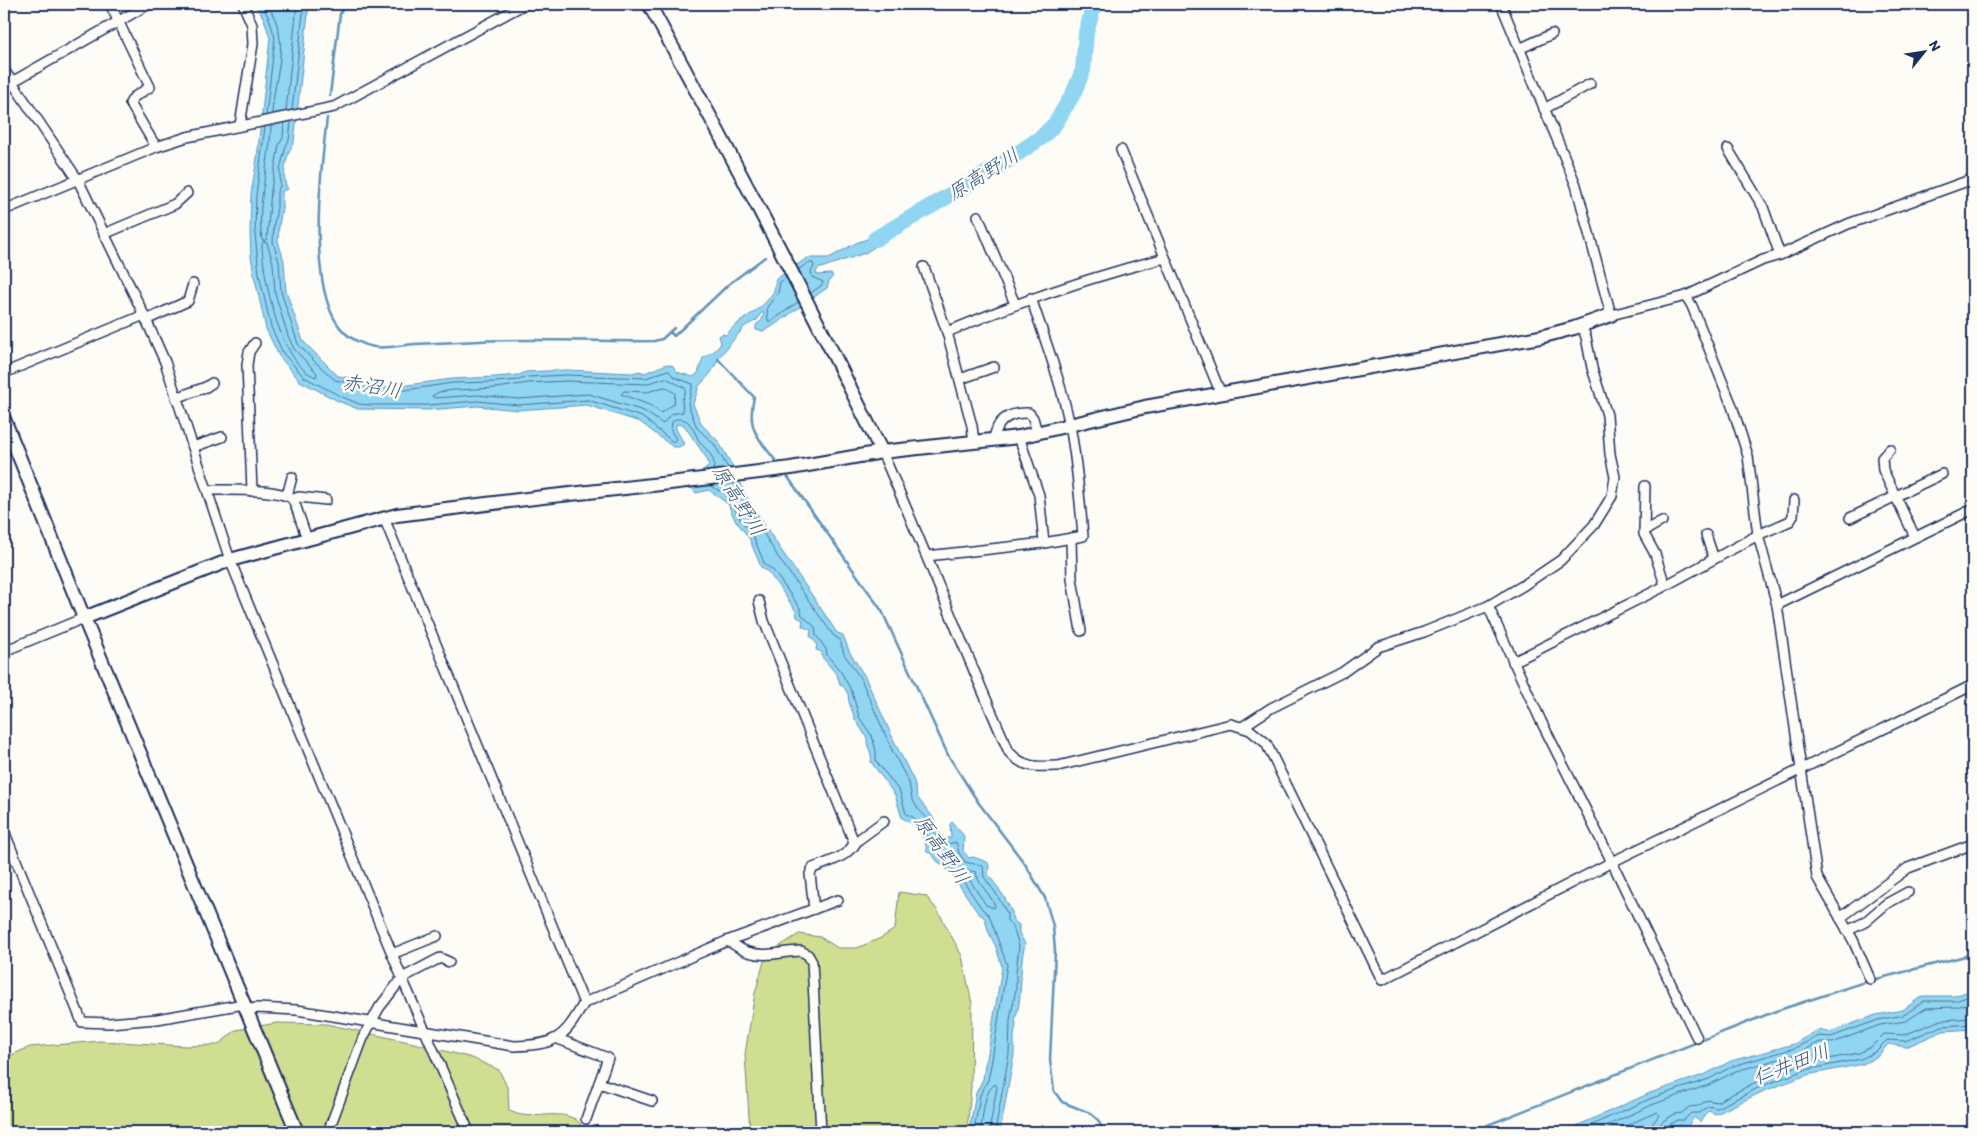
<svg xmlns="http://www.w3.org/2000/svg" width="1977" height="1136" viewBox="0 0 1977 1136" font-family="Itim,'Klee One',sans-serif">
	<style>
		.green { fill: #d0de91; stroke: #768678 }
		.water { fill: #90d5f2; stroke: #6193b7 }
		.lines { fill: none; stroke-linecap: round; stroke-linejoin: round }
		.shore { stroke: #4a7199; stroke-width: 1 }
		.stream { stroke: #6193b7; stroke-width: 2.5 }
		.river { stroke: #90d5f2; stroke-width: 16 }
		.street-casing { stroke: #1b2f5e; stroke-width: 12 }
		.secondary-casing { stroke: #1b2f5e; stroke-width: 16 }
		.street { stroke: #fdfcf7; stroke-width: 9 }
		.secondary { stroke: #fdfcf7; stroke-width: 12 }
		.labels { text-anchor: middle; stroke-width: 5; stroke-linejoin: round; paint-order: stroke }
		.water-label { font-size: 20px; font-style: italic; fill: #385883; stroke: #fdfcf7 }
	</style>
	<rect width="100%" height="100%" fill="#fdfcf7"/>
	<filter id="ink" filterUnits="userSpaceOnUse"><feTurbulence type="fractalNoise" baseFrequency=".02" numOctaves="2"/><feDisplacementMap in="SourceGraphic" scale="10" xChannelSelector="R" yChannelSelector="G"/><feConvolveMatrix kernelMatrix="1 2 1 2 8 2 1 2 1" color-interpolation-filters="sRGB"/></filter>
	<g filter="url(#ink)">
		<!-- green -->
		<g class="green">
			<path d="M 899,892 L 926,896 L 938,911 L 962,956 L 972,1004 L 971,1087 L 967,1132 L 750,1132 L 745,1054 L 755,993 L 765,958 L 780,946 L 799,934 L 820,937 L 838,948 L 857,948 L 881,938 L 895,929 Z"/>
			<path d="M 277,1023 L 326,1024 L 418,1044 L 472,1058 L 499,1070 L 508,1089 L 509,1110 C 527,1123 554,1108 575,1119 C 579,1121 582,1127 585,1131 L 4,1132 L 4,1060 L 9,1056 L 30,1047 L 101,1041 L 186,1046 L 218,1045 L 236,1030 Z"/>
		</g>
		<!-- water -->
		<g class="water">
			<path d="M 255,4 L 309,4 L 294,142 C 287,153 280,178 288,189 L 282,191 L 282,209 L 279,225 L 278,241 L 284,261 L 286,291 L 303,341 L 338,376 L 351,378 L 363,384 L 374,384 L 385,388 L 452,379 L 495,377 L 519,375 L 526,372 L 566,370 L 633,373 L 639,371 L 645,373 L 667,364 L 673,366 L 677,372 L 693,377 L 698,373 L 703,358 C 710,353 717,351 721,343 L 719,336 L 722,334 L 726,335 C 739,318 761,312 772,294 C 776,289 774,284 776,279 L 807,258 L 829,258 L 856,243 L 878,235 L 901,220 L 879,244 L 865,253 L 818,269 L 816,272 L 817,275 L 831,274 L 833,276 L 829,281 L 827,288 L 770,328 L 763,331 L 756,330 L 756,325 L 762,320 L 764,313 L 761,313 L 757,320 L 745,326 L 720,356 L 711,373 L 699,386 L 693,404 L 702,425 L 718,441 L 739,477 C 742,492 753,507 762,521 C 786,559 813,595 837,633 L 843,635 L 849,651 L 865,677 L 896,745 L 914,781 L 917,797 L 932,816 L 941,835 L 944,838 L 951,838 L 950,824 L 952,822 L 964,836 L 963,851 L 969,858 L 973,857 L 987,862 L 989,865 L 988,874 L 1003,895 L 1012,912 L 1013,920 L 1019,925 L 1019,933 L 1025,944 C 1018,969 1024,995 1015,1020 L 1016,1025 L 1014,1035 L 1014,1054 L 1000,1132 L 969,1132 L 976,1093 L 983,1079 L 985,1064 L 987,1059 L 1002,967 L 996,947 L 988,931 L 985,918 L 978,913 L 951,873 L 937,861 L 932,854 L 927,852 C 926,838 916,824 902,818 L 895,795 L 871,762 C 873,752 866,747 867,738 L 855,719 L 849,702 L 848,694 L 844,687 L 840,684 L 837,675 L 822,657 L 822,652 L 816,650 L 817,644 L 810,636 L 811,630 L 802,626 L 803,620 L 797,617 L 796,611 L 769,573 L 761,567 L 749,538 L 734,518 L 728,504 L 709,490 L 696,493 L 689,484 L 709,466 L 707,459 L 684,425 L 676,424 L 676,429 L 684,444 L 679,447 L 673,447 L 640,422 L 587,405 L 518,410 L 477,406 L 428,410 L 358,409 L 338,401 L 300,381 L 279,356 L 266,329 L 254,275 L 251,256 L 250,233 L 251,194 L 257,158 L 270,38 L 264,19 Z"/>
			<path d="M 1973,990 L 1973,1029 L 1943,1031 L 1906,1047 L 1888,1044 L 1878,1056 L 1863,1064 L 1807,1075 L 1764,1091 L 1716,1114 L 1708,1111 L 1700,1122 L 1694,1117 L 1685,1130 L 1680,1125 L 1664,1132 L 1563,1132 L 1650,1093 L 1706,1074 L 1731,1061 L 1794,1044 L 1818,1030 L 1830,1032 L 1876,1015 L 1903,1010 L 1922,996 L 1954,996 Z"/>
		</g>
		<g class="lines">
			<!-- shore -->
			<g class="shore">
				<path d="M 261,4 L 269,18 L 275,38 L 266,115"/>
				<path d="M 267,4 C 293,44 274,72 272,114"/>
				<path d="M 292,110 L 304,4"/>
				<path d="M 286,111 L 297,4"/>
				<path d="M 291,122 L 289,140 L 286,146 L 280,169 L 280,186 L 277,192 L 277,208 L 274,224 L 273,242 L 279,262 L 281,292 L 298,344 L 313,360 L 335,380 L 350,383 L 362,389 L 374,389 L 385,393 L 453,383 L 496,382 L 519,380 L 527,377 L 566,375 L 646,378 L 668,370 L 674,377 L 693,384 L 688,404 L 697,428 L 714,444 L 728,468"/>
				<path d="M 271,126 C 270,163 256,202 262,240 L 264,241 L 267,239 L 271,190 L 279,145 L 283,138 L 284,123"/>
				<path d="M 265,127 L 256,195 L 255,233 L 259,274 L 271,327 L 283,353 L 304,377 L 340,396 L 359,404 L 370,405 L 428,405 L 477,401 L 518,405 L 588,400 L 642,417 L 673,442 L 676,439 L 671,431 L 672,422 L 676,419 C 680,419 685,419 688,422 C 693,427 695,433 698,439 C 704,449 718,457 713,470"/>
				<path d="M 264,242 L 267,243 L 273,263 L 275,293 L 288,336 L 294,349 L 317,373 L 316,377 C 280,365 263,278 262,245 Z"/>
				<path d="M 799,269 L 808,263 L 813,263 L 814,266 L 811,272 L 812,277 L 823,282 L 822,285 L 811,293"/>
				<path d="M 786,278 L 780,282 L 778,293 L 767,307 L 768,321 L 772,321 L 798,302"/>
				<path d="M 666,378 L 685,388 L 686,390 L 682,400 L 683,412 L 671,414 L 663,424 L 644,411 L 589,394 L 518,399 L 477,395 L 435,398 L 432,396 L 439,392 L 453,390 L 497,388 L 528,383 L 566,381 L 645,384 Z"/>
				<path d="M 665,387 L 675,393 L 674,404 L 661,413 L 649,405 L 621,394 L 624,391 L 647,392 Z"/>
				<path d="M 735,482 L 747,506 L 778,557 L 833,635 L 840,640 L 844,654 L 861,679 L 891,748 L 909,783 L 912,799 L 918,809 L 928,819 L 937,838 L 941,842 L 948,844 L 956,842 L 959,853 L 965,862 L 983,866 L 984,877 L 995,892 L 1007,913 L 1007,920 L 1013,928 L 1019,945 L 1016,973 L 1016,989 L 1010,1020 L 1009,1054 L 995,1132"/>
				<path d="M 710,486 L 724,493 L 732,501 L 738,516 L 753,536 L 765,565 L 773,570 L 800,608 L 802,615 L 815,627 L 816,635 L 826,649 L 827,655 L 841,672 L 852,692 L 859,717 L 872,736 L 876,751 L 876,761 L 900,792 L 906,814 L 913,817 L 919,824 L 928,836 L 933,849 L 955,869 L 982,909 L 989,915 L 1007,965 L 992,1060 L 988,1080 L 980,1095 L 974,1132"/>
				<path d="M 966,870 L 976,872 C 978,885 990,893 995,906 L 994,908 L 986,905 L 967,876 Z"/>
				<path d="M 980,1132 C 984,1118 982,1093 995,1084 L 997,1087 L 989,1132"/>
				<path d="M 1576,1132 L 1652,1098 L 1709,1079 L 1733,1066 L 1795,1048 L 1819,1036 L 1831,1037 L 1878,1020 L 1904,1015 L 1924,1001 L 1955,1001 L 1973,995"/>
				<path d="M 1593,1132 L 1654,1104 L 1711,1084 L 1736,1071 L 1797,1054 L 1820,1042 L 1832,1043 L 1880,1025 L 1906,1021 L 1926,1008 L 1956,1007 L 1973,1002"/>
				<path d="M 1611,1132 L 1657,1112 L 1659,1115 L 1653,1123 L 1651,1132"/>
				<path d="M 1658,1132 L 1659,1126 L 1663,1121 L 1675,1114 L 1682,1113 L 1689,1107 L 1698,1106 L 1707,1100 L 1717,1102 L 1760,1080 L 1803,1064 L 1859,1053 L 1871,1047 L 1884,1034 L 1904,1035 L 1941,1020 L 1973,1018"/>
				<path d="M 1665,1132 L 1667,1126 L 1678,1120 L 1684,1120 L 1691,1113 L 1700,1113 L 1708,1106 L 1717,1108 L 1762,1086 L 1805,1070 L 1861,1059 L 1875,1052 L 1887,1040 L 1905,1041 L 1942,1026 L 1973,1024"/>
			</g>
			<!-- stream -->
			<g class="stream">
				<path d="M 330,95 L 340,14 L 345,4"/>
				<path d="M 327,118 C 321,168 305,294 344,332 C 351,339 364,345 374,347 C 387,349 402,345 415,344 C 437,343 458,342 480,341 C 538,338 596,342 654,341 L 662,339 L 674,328"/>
				<path d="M 670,332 L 674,336 L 729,284 L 765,257"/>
				<path d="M 718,359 L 754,397 C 746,431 759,438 778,464"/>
				<path d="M 785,473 L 882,611 L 948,755 L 978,802 L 1025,864 L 1045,898 L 1053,926 L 1055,951 L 1050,1060 L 1054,1091 L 1062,1102 L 1090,1113 L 1098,1120 L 1104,1132"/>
				<path d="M 1873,980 L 1973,954"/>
				<path d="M 1470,1132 L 1776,1011 L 1868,981"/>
			</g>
			<!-- river -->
			<path class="river" d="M 875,239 L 999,166 L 1042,137 L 1055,124 L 1073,94 L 1083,70 L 1086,33 L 1094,4"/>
			<defs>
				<g id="street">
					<path d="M 110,4 L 150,87 L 134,97 L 130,103 L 156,147"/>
					<path d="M 1501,4 L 1576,185 L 1611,315 L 1686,296 L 1692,306 L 1732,406 L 1748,456 L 1758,535 L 1777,605 L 1817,877 L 1853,940 L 1870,979"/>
					<path d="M 1519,49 L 1552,34"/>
					<path d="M 4,70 L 78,180 L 144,315 L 165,362 L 230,560 L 402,978 L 379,1008 L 363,1038 L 328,1132"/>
					<path d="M 12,82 L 149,4"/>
					<path d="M 1544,109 L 1590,84"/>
					<path d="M 240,125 L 253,44 L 252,25 L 243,4"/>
					<path d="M 1728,149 L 1763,207 L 1780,255"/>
					<path d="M 1121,150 L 1221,394"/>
					<path d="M 4,210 L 156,147 L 187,137 L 334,107 L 525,4"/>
					<path d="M 978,216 L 1015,304"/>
					<path d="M 104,234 L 175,204 L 187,193"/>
					<path d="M 924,267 L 947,332 L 972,426 L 974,442"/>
					<path d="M 1686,296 L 1763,260 L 1780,255 L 1848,224 L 1973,179"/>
					<path d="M 146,320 L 188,301 L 193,284"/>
					<path d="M 947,332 C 1018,302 1090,277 1165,258"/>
					<path d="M 4,373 L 144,315"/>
					<path d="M 960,379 L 994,367"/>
					<path d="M 176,398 L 206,387 L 212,383"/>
					<path d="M 1019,437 L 1039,495 L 1044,543"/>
					<path d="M 994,440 C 996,420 1009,412 1029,413 L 1033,418 L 1037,432"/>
					<path d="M 193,447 L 222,437"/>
					<path d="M 1890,449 L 1882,458 L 1883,470 L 1915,537"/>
					<path d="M 882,452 C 926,552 965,653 1009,752 C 1023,768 1037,767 1058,766 L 1231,724 L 1250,730 L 1266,743 L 1382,980 L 1612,862 L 1973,685"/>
					<path d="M 1645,486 L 1644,534 L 1655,554 L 1665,585"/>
					<path d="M 252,491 L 247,365 L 249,352 L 255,343"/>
					<path d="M 208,492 L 214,490 C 233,490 269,489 287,496 C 292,497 293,500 295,504 L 307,539"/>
					<path d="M 287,496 L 292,477"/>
					<path d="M 293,499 L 299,497 L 326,500"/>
					<path d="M 384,518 L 584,1003 L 727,941 L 838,900"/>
					<path d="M 1850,518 L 1942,474"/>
					<path d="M 1644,531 L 1662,521"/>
					<path d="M 1706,535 L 1714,559"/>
					<path d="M 1071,538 L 1072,579 L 1081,631"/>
					<path d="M 927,556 L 1044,543 L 1083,536 C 1080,499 1077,462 1070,426 C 1061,382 1045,340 1031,298"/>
					<path d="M 759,601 L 764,621 L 854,842 C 851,856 826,863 813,868 L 810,874 L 814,909"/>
					<path d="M 1777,605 L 1973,509"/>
					<path d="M 1488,606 L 1541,721 L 1612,862 L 1697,1038"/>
					<path d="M 4,651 L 84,618"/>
					<path d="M 1513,662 L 1659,589 L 1758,535 L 1790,521 L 1793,516 L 1794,500"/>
					<path d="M 1242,727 L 1271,708 L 1343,672 L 1378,647 L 1424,632 L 1488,606 L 1524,585 L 1561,560 L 1594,525 L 1612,496 L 1615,477 L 1610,454 L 1607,415 L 1592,368 L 1586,337 L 1581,325"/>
					<path d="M 4,831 L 82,1022 L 109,1023 L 157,1019 L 244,1004"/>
					<path d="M 853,847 L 858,840 L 884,821"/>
					<path d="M 1840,918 L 1908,868 L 1973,844"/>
					<path d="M 1847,931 L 1865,922 L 1886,904 L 1908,892"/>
					<path d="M 727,941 C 735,944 740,950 748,952 C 767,958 783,951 801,951 L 808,955 L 812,962 L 821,1132"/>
					<path d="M 392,954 L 437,936"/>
					<path d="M 449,962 L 440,958 L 402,978 L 469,1132"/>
					<path d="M 246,1010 L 257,1008 L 297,1010 L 514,1046 C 555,1045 564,1039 584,1003"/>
					<path d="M 558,1039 L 608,1058 L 586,1119"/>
					<path d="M 599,1083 L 652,1101"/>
				</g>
				<g id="secondary">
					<path d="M 649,4 C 730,151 808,301 882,452"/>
					<path d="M 4,419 L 84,618 L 297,1132"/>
					<path d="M 84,618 L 230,560 L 397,515 L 543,497 L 670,483 L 791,468 L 882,452 L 1019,437 L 1145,407 L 1540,337 L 1574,328 L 1611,315"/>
				</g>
			</defs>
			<!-- street casing -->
			<use href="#street" class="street-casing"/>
			<!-- secondary casing -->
			<use href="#secondary" class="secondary-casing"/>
			<!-- street -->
			<use href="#street" class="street"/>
			<!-- secondary -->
			<use href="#secondary" class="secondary"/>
		</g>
	</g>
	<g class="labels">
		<!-- water labels -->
		<g class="water-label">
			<text transform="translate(983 174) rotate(-32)" y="7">原高野川</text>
			<text transform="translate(372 386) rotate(9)" y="7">赤沼川</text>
			<text transform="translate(739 500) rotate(58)" y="7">原高野川</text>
			<text transform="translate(942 849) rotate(55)" y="7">原高野川</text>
			<text transform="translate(1791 1064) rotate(-21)" y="7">仁井田川</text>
		</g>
	</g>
	<!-- margin -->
	<rect width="1977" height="1136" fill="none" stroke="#fdfcf7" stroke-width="20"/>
	<rect x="10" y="10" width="1957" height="1116" fill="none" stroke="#1b2f5e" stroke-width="2" filter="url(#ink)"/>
	<!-- north arrow -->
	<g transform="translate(1924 52) rotate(60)" stroke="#fdfcf7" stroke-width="4" paint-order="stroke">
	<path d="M0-4L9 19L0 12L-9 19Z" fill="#1b2f5e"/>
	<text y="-8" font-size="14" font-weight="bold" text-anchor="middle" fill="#1b2f5e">N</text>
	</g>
</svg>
